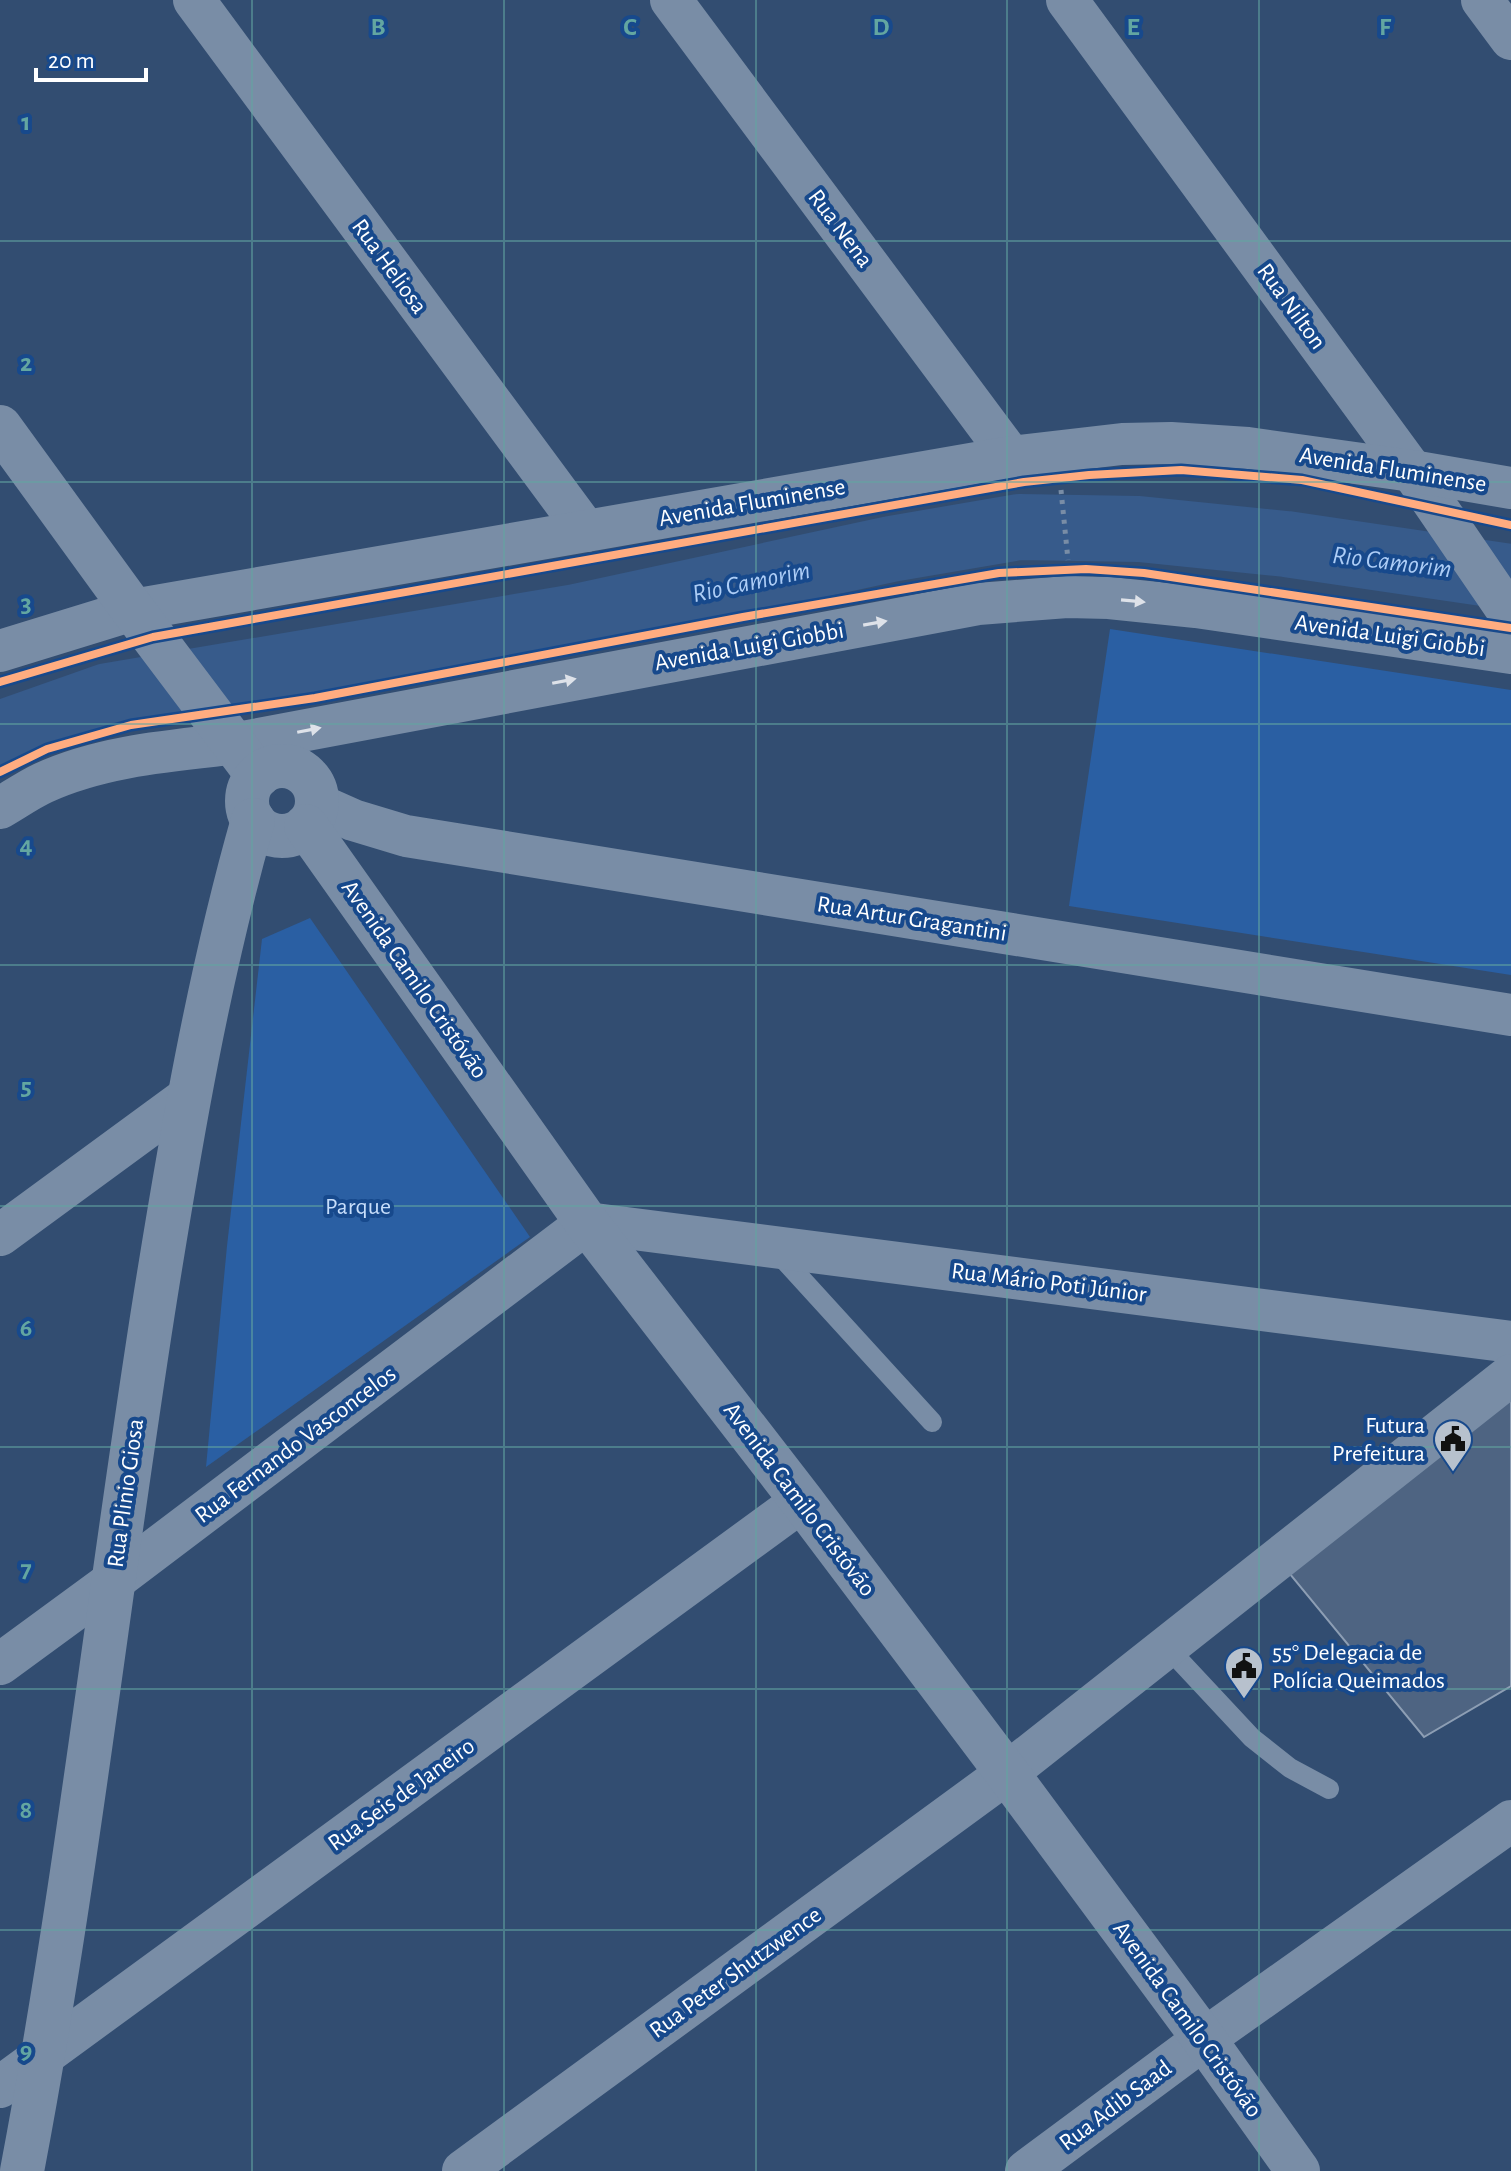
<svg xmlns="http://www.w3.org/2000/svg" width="1511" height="2171" viewBox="0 0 1511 2171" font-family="'Alegreya Sans',sans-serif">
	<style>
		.green { fill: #2a5fa3 }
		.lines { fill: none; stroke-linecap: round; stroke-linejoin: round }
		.river { stroke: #375b8b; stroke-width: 66 }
		.building { fill: #4e6482; stroke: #8d9eb4; stroke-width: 2 }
		.path { stroke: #798da6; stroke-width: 5; stroke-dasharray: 4 6; stroke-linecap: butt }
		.service { stroke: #798da6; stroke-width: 20 }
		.minor { stroke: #798da6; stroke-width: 42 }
		.tertiary { stroke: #798da6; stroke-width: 44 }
		.cycleway-casing { stroke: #17498c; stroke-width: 13 }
		.cycleway { stroke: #ffac80; stroke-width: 8 }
		.oneway { fill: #dee2e9 }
		.grid { fill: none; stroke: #63a6a1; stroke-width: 2; stroke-opacity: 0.55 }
		.labels { text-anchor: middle; stroke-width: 8; stroke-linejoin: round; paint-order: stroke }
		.street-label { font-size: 24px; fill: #fff; stroke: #17498c }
		.park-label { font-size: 24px; fill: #c7defb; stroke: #17498c }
		.poi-label { font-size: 24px; fill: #fff; stroke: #17498c; text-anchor: end }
		.water-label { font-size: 26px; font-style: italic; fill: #adcdf6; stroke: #17498c }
		.grid-label { font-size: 26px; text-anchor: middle; font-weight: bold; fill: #63a6a1; stroke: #17498c; stroke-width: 8; stroke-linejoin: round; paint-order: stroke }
	</style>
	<rect width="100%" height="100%" fill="#324d71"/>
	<!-- green -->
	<g class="green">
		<path d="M 1110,629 L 1511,690 L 1511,975 L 1069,906 Z"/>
		<path d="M 310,918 L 530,1237 L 206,1467 L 227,1246 L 262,939 Z"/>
	</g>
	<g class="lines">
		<!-- river -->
		<path class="river" d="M 0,734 L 108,696 L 576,617 L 891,549 L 1019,527 L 1139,529 L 1286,544 L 1511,577"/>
	</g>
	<!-- building -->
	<path class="building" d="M 1511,1384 L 1511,1686 L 1424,1737 L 1280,1562 Z"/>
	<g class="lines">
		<!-- path -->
		<path class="path" d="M 1061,490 L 1068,560"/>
		<!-- service -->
		<g class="service">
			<path d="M 776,1251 L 932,1422"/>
			<path d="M 1167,1647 L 1252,1738 L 1290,1768 L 1329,1789"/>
		</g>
		<!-- minor -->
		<g class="minor">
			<path d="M 194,0 L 586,531"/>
			<path d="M 671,0 L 1011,457"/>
			<path d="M 1067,0 L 1412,471 L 1511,616"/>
			<path d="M 1482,0 L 1511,39"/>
			<path d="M 0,651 L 133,610 L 1011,457 L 1122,444 L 1171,443 L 1248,448 L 1412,471 L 1511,488"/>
			<path d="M 317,804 L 353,820 L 406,836 L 1511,1015"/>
			<path d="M 0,808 C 14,800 28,790 43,783 C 102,756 169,751 232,744 L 978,604 L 1067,597 L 1109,598 L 1196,607 L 1511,653"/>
			<path d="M 0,1235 L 187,1098"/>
			<path d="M 0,1664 L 112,1582 L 587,1223 L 1511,1342"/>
			<path d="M 0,2087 L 802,1501"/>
			<path d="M 463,2171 L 1007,1773 L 1511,1375"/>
			<path d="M 1026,2171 L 1204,2039 L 1511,1821"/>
		</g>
		<!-- tertiary -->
		<g class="tertiary">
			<path d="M 0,427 L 133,610 L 258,776"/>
			<circle cx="282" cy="801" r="35"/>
			<path d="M 306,826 L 587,1223 L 802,1501 L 1007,1773 L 1204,2039 L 1298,2171"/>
			<path d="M 22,2171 C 77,1882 109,1589 155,1299 C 181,1137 208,978 253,820"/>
		</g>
		<defs>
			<g id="cycleway">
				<path d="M 0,682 L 153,637 L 1024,482 L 1089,475 L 1181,470 L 1302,480 L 1511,525"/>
				<path d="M 0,772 L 47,749 L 131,725 L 315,698 L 743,617 L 999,573 L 1086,569 L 1144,573 L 1511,628"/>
			</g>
		</defs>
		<!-- cycleway casing -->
		<use href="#cycleway" class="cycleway-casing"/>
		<!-- cycleway -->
		<use href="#cycleway" class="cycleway"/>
	</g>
	<!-- one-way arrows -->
	<defs><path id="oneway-solid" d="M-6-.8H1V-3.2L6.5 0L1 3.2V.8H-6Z" transform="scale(2)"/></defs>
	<g class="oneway">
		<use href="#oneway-solid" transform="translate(1133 601) rotate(5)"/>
		<use href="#oneway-solid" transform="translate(875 623) rotate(-10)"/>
		<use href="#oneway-solid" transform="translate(564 681) rotate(-11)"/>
		<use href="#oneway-solid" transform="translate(309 730) rotate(-11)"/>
	</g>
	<!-- grid -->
	<path class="grid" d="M 252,0 L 252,2171M 504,0 L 504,2171M 756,0 L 756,2171M 1007,0 L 1007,2171M 1259,0 L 1259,2171M 0,241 L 1511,241M 0,482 L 1511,482M 0,724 L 1511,724M 0,965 L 1511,965M 0,1206 L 1511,1206M 0,1447 L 1511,1447M 0,1689 L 1511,1689M 0,1930 L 1511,1930"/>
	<!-- icons -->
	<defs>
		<symbol id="civic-pin" viewBox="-11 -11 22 30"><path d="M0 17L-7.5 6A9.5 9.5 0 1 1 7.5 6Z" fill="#b7c1cd" stroke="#17498c"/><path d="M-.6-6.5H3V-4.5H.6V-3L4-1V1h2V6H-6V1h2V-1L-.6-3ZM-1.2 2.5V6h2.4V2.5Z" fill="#111"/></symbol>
	</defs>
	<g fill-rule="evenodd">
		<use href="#civic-pin" x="1431" y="1417" width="44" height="60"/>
		<use href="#civic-pin" x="1222" y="1644" width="44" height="60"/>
	</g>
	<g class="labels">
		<!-- street labels -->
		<g class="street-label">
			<text transform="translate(841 228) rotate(53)" y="8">Rua Nena</text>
			<text transform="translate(390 266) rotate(54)" y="8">Rua Heliosa</text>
			<text transform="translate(1292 306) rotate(54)" y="8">Rua Nilton</text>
			<text transform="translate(1393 469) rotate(9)" y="8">Avenida Fluminense</text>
			<text transform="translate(752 502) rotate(-10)" y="8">Avenida Fluminense</text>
			<text transform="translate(1390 635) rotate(8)" y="8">Avenida Luigi Giobbi</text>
			<text transform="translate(749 646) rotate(-10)" y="8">Avenida Luigi Giobbi</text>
			<text transform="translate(912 918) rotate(9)" y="8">Rua Artur Gragantini</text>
			<text transform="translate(415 979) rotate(55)" y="8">Avenida Camilo Cristóvão</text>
			<text transform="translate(1049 1282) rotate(7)" y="8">Rua Mário Poti Júnior</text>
			<text transform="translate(295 1444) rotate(-37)" y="8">Rua Fernando Vasconcelos</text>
			<text transform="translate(125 1493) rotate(-82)" y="8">Rua Plinio Giosa</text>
			<text transform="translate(800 1499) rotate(53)" y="8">Avenida Camilo Cristóvão</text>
			<text transform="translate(401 1794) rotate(-36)" y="8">Rua Seis de Janeiro</text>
			<text transform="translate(735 1972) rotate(-36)" y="8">Rua Peter Shutzwence</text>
			<text transform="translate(1188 2019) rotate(54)" y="8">Avenida Camilo Cristóvão</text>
			<text transform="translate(1115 2105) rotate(-37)" y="8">Rua Adib Saad</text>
		</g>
		<!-- park labels -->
		<g class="park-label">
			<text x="358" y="1214">Parque</text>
		</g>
		<!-- poi labels -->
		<g class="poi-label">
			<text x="1425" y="1433">Futura<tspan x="1425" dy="28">Prefeitura</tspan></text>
			<text x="1272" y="1660" text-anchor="start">55° Delegacia de<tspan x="1272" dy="28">Polícia Queimados</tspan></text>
		</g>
		<!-- water labels -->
		<g class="water-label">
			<text transform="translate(1392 561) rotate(7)" y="9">Rio Camorim</text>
			<text transform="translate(751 581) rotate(-12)" y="9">Rio Camorim</text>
		</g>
	</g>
	<g class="grid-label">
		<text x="378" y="35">B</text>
		<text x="630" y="35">C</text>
		<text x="881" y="35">D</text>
		<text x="1133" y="35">E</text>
		<text x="1385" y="35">F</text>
		<text x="26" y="130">1</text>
		<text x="26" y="371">2</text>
		<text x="26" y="612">3</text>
		<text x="26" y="853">4</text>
		<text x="26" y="1095">5</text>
		<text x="26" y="1336">6</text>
		<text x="26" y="1577">7</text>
		<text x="26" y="1818">8</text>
		<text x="26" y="2059">9</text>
	</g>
	<!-- scale -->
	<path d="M36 68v12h110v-12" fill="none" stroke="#ffffff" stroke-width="4"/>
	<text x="48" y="68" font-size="24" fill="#ffffff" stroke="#17498c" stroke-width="6" paint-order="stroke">20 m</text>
</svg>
